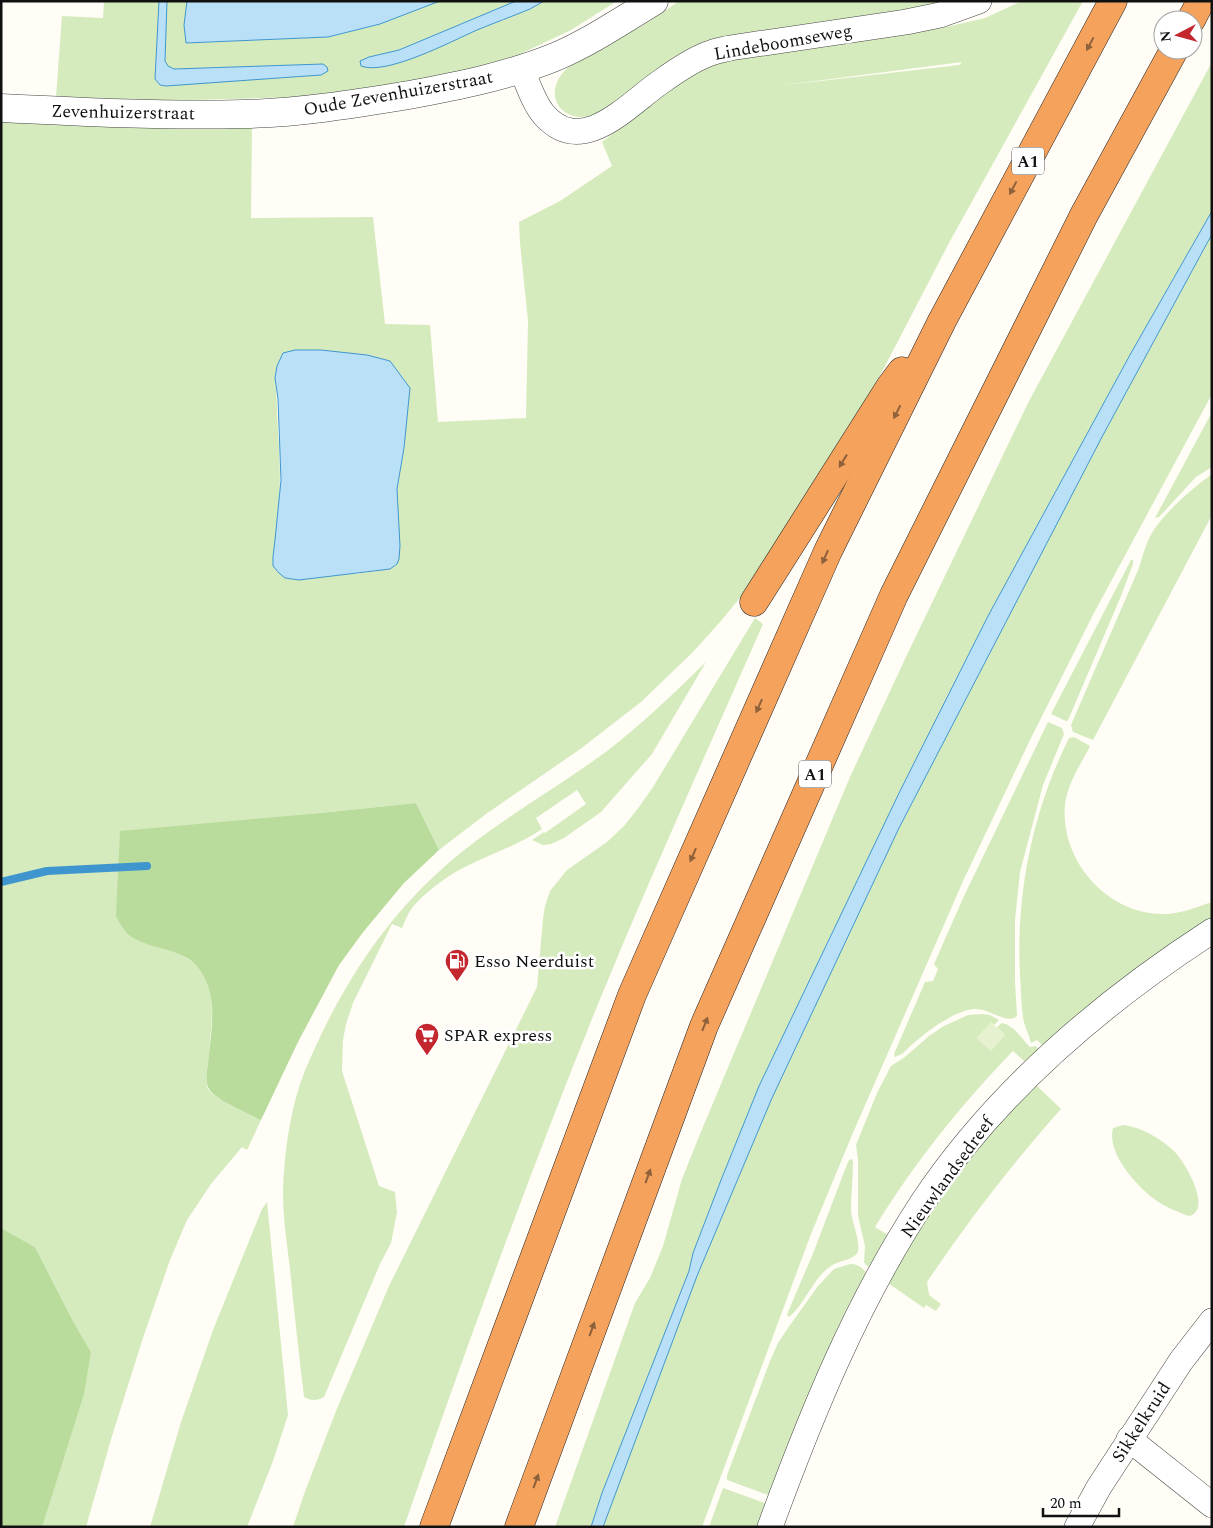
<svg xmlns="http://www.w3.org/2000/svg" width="1213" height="1528" viewBox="0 0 1213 1528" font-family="Spectral,serif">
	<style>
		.green { fill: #d5ebbd; fill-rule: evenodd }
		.forest { fill: #b9dc9c }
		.pitch { fill: #e6f2cf }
		.water { fill: #b9e0f7; stroke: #3f96cf }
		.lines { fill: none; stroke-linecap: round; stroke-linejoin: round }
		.stream { stroke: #3f96cf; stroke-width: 8 }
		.minor-casing { stroke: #444; stroke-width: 26 }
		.tertiary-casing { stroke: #444; stroke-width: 29 }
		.motorway-casing { stroke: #222; stroke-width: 29 }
		.minor { stroke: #fff; stroke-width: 25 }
		.tertiary { stroke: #fff; stroke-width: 28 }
		.motorway { stroke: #f5a25d; stroke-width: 28 }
		.oneway { fill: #8e613b }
		.labels { text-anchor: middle; stroke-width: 5; stroke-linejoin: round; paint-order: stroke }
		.shield { fill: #fff; stroke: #585858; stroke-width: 1 }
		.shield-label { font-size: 16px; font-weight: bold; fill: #111 }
		.street-label { font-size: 18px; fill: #111; stroke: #fff }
		.poi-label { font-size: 18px; fill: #111; stroke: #fff; text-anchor: start }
	</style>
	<rect width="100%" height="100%" fill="#fffdf5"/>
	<!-- green -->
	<g class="green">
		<path d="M 104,1 L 159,1 L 155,79 L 174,69 L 168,66 L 165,61 L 167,1 L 187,1 L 184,25 L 187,43 L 328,37 L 380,24 L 440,1 L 516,1 L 399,50 L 369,57 L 361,61 L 484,27 L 530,9 L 544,1 L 617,1 L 571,30 L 516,56 L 449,76 L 351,91 L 298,97 L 157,101 L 56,97 L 62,16 L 103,18 Z"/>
		<path d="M 679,1 L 944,1 L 920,10 L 738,35 L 595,115 C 590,116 585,117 580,117 C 556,115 548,93 561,75 C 574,57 619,39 640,27 C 653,19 666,10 679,1 Z"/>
		<path d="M 1022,1 L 1083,1 L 949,243 L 884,368 L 815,488 L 752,583 L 721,621 L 693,652 L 641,702 L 579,750 L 486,814 L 439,850 L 416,803 L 310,814 L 137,940 C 155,945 175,950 191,961 C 220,981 211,1024 209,1054 C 208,1063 205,1082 208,1089 C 213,1098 251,1115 261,1120 L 247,1150 L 242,1147 L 211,1184 L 187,1220 L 170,1260 L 143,1338 L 112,1436 L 86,1527 L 42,1527 L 91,1352 L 74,1323 L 35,1247 L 1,1228 L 1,120 L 252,126 L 251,218 L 373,217 L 385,324 L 430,325 L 438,422 L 526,418 L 528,321 L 520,243 L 519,222 L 560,201 L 612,166 L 602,142 L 687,75 L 718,60 L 814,44 L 942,28 L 985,18 ZM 962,62 L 959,65 L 777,86 ZM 321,350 L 390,361 L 410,388 L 404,448 L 397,489 L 397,564 L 390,569 L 354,574 L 273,557 C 281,516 281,473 278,431 C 277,413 277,396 275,378 Z"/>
		<path d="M 1212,62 L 1212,211 L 1131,353 L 988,616 L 900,791 L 759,1086 L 721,1180 L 693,1253 L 689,1271 L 602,1493 L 591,1527 L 555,1527 L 635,1303 L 650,1278 L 663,1246 L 682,1179 L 700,1134 L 850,777 L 905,659 L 1028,403 Z"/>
		<path d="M 1212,234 L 1212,394 L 1094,613 L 1031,738 L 964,879 L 852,1135 L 811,1234 L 702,1527 L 603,1527 L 697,1276 L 772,1098 L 899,828 L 1103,435 Z"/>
		<path d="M 1212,412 L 1212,467 L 1196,477 L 1159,517 L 1155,518 Z"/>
		<path d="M 1212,474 L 1212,515 L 1093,740 L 1073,732 L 1071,725 L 1139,568 C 1143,554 1147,540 1155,528 C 1170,508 1191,489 1212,474 Z"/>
		<path d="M 1131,560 L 1133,560 L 1133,564 L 1121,596 L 1069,718 L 1067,721 L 1066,721 L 1051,714 Z"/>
		<path d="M 755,618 L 763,624 C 707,752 649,879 596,1009 C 527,1180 464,1353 404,1527 L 293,1527 L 304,1494 L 336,1411 L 389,1286 L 537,987 L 543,919 L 545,906 L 550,891 L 567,870 L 607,842 L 624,826 L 639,807 L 653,787 Z"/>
		<path d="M 706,662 L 652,754 L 601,812 L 564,838 L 551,844 L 543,845 L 532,840 L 544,832 L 545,833 L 586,804 L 577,790 L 536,818 L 542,829 C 519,845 492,853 467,866 C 448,875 422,894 410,911 C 407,916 404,923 402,928 L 392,924 L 353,1003 L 346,1024 L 343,1040 L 342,1071 L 379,1186 L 395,1192 L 397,1212 L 391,1243 L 380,1264 L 324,1397 C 317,1401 311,1401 304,1397 C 299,1354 294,1312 290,1269 C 287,1244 283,1218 283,1192 C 284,1155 289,1119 300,1084 C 306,1066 314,1050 322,1033 C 352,971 391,914 443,868 C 493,823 553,791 607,751 C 642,724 674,693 706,662 Z"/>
		<path d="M 1048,722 L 1062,728 L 1064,734 L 1043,785 L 1020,872 L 1015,920 L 1015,982 L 1017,1016 C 1007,1025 989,1008 974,1009 C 951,1011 918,1038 902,1054 L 895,1057 L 894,1054 L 925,982 L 933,981 L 938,969 L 934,964 L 964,896 Z"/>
		<path d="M 1074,737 L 1090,746 C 1081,764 1067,784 1065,805 C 1060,861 1108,915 1164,914 C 1181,914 1196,907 1212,902 L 1212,920 L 1045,1048 L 1037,1040 L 1031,1043 C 1029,1034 1024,1026 1023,1017 C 1021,1003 1021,989 1020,975 C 1016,894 1032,812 1069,738 Z"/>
		<path d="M 982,1014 L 990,1015 L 999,1020 L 994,1025 L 990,1022 L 1005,1035 L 997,1027 L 1002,1023 C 1015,1026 1021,1038 1030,1047 L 1036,1046 L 1040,1051 L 1026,1063 L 1013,1051 C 960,1106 915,1162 875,1227 L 891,1237 L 871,1268 L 866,1265 L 864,1262 L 865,1246 L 858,1216 L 858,1160 L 856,1145 L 877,1093 L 891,1066 L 905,1057 L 929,1036 L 944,1026 L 968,1015 Z"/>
		<path d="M 1034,1083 L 1061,1109 C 1012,1164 968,1221 927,1282 L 929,1295 L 941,1304 L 936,1311 L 926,1305 L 924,1308 L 888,1283 L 922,1224 L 969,1157 Z"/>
		<path d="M 1123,1125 C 1142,1127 1161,1139 1174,1151 C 1186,1163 1213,1211 1189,1216 C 1178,1212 1167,1208 1157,1201 C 1138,1188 1106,1153 1113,1128 Z"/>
		<path d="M 852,1159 L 853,1162 C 853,1178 851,1194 851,1210 C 852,1224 860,1238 858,1252 C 852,1261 840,1260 831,1266 C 812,1279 806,1303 789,1317 L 787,1315 L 788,1312 L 814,1251 L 846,1167 L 849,1160 Z"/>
		<path d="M 267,1202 L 288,1415 L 273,1461 L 247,1527 L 150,1527 L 181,1422 L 213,1330 L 262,1209 Z"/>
		<path d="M 850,1264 C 859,1264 862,1268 868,1274 L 774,1497 L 727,1480 L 727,1475 L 770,1361 L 778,1343 L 788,1328 L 818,1286 L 834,1269 Z"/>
		<path d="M 723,1488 L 770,1505 L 762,1527 L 709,1527 Z"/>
	</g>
	<!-- forest -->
	<g class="forest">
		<path d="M 416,803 L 439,850 L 404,883 L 364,931 L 339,965 L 298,1042 L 261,1120 C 251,1115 214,1099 209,1089 C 205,1083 207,1070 208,1063 C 211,1032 219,997 200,970 C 185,947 147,950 129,935 C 124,930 119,923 116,916 L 120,831 L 310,814 Z"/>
		<path d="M 1,1228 L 35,1247 L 74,1323 L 91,1352 L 84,1394 L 42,1527 L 1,1527 Z"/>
	</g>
	<!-- pitch -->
	<path class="pitch" d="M 991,1022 L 1005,1035 L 991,1051 L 976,1038 Z"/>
	<!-- water -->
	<g class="water">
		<path d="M 159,1 L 167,1 L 165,61 L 168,66 L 174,69 L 323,64 L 327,67 L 328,71 L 321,75 L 166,86 L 160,85 L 155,79 Z"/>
		<path d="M 187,1 L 440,1 L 380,24 L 328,37 L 186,43 L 184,25 Z"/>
		<path d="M 516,1 L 544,1 L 530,9 C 513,16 494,23 477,30 C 452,41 386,76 361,66 L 360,61 L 369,57 L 399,50 Z"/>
		<path d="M 1212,211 L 1212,234 L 1103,435 L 899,828 L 772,1098 L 697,1276 L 603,1527 L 591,1527 L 602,1493 L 689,1271 L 693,1253 L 721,1180 L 759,1086 L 900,791 L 988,616 L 1131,353 Z"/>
		<path d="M 295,350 L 321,350 L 367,355 L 390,361 L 410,388 L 404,448 L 397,489 L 400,546 L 399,559 L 397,564 L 390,569 L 299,580 L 285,578 L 279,573 L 273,566 L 273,557 L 275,540 L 281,480 L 278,399 L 275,378 L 277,366 L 283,353 Z"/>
	</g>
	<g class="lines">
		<!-- stream -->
		<path class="stream" d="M 1,882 L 47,871 L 147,866"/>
		<defs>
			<g id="minor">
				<path d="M 521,68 C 528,84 534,104 545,116 C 584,158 629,103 662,81 C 676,71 692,60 708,54 C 715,51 722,50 730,48 L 906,22 L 940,15 L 979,1"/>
				<path d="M 1129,1439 L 1212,1505"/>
				<path d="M 770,1527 C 811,1415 856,1304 922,1203 C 996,1092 1101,1003 1212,931"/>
				<path d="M 1077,1527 L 1099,1487 L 1181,1361 L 1212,1321"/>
			</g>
			<path id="tertiary" d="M 1,108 C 82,112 163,116 243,114 C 299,113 354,104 409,95 C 458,86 508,76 555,57 C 590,42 621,21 654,1"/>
			<g id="motorway">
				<path d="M 1191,20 L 1201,1"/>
				<path d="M 754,602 L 890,387 L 902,371"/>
				<path d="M 434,1527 L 632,995 L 828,551 L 942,321 L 1113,1"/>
				<path d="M 519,1527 L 704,1026 L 894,595 L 1084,215 L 1174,50"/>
			</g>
		</defs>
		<!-- minor casing -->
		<use href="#minor" class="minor-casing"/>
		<!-- tertiary casing -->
		<use href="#tertiary" class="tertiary-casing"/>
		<!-- motorway casing -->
		<use href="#motorway" class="motorway-casing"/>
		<!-- minor -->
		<use href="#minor" class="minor"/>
		<!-- tertiary -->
		<use href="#tertiary" class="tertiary"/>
		<!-- motorway -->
		<use href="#motorway" class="motorway"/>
	</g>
	<!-- one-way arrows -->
	<defs><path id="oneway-solid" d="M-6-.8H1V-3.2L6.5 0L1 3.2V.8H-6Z" transform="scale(1.25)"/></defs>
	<g class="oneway">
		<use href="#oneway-solid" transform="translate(1090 44) rotate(118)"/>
		<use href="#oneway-solid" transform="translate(1013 188) rotate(118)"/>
		<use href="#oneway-solid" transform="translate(897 412) rotate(117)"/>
		<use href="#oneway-solid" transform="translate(843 461) rotate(122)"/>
		<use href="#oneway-solid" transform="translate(825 557) rotate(114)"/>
		<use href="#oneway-solid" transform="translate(759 706) rotate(114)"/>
		<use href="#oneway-solid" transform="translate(693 855) rotate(114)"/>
		<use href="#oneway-solid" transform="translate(705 1024) rotate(-68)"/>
		<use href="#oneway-solid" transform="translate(648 1176) rotate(-70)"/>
		<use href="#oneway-solid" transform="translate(592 1329) rotate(-70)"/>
		<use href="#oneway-solid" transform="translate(536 1481) rotate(-70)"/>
	</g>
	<!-- icons -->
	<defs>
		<symbol id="fuel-pin" viewBox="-11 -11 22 30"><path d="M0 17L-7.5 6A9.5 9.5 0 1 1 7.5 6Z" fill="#c4262e" stroke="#fff"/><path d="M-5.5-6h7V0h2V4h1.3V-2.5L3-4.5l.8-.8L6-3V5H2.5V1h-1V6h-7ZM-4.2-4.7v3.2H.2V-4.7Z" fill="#fff"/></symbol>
		<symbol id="supermarket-pin" viewBox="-11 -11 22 30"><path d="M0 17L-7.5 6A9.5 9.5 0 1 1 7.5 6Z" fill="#c4262e" stroke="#fff"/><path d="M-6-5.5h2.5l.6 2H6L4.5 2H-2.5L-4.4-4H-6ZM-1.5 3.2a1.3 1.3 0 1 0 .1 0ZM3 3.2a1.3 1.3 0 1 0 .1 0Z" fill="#fff"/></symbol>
	</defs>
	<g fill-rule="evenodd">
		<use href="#fuel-pin" x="443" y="947" width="28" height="38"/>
		<use href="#supermarket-pin" x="413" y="1021" width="28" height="38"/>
	</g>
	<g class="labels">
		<!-- shield labels -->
		<g class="shield">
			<rect x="1012" y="147.5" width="32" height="27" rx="4"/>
			<rect x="799" y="760.5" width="32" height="27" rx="4"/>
		</g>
		<g class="shield-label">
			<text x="1028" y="167">A1</text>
			<text x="815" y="780">A1</text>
		</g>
		<!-- street labels -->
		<g class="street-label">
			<text transform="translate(783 42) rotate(-10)" y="6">Lindeboomseweg</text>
			<text transform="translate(398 93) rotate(-10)" y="6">Oude Zevenhuizerstraat</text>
			<text transform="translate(123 112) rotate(1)" y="6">Zevenhuizerstraat</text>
			<text transform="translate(947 1177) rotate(-54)" y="6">Nieuwlandsedreef</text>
			<text transform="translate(1141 1422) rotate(-57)" y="6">Sikkelkruid</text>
		</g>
		<!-- poi labels -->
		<g class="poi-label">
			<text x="474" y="967">Esso Neerduist</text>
			<text x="444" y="1041">SPAR express</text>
		</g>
	</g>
	<!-- border -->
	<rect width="1213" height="1528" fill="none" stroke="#111111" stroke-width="5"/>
	<!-- north arrow -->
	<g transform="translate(1178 35) rotate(264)"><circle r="24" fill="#ffffff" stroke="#a0a0a0"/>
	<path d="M0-4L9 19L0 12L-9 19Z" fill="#c4262e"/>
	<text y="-8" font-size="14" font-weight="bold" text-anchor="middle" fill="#111111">N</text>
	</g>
	<!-- scale -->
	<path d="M1043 1508v8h76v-8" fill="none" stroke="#111111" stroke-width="2.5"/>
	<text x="1050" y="1508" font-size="15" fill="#111111" stroke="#ffffff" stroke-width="4" paint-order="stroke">20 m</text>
</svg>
